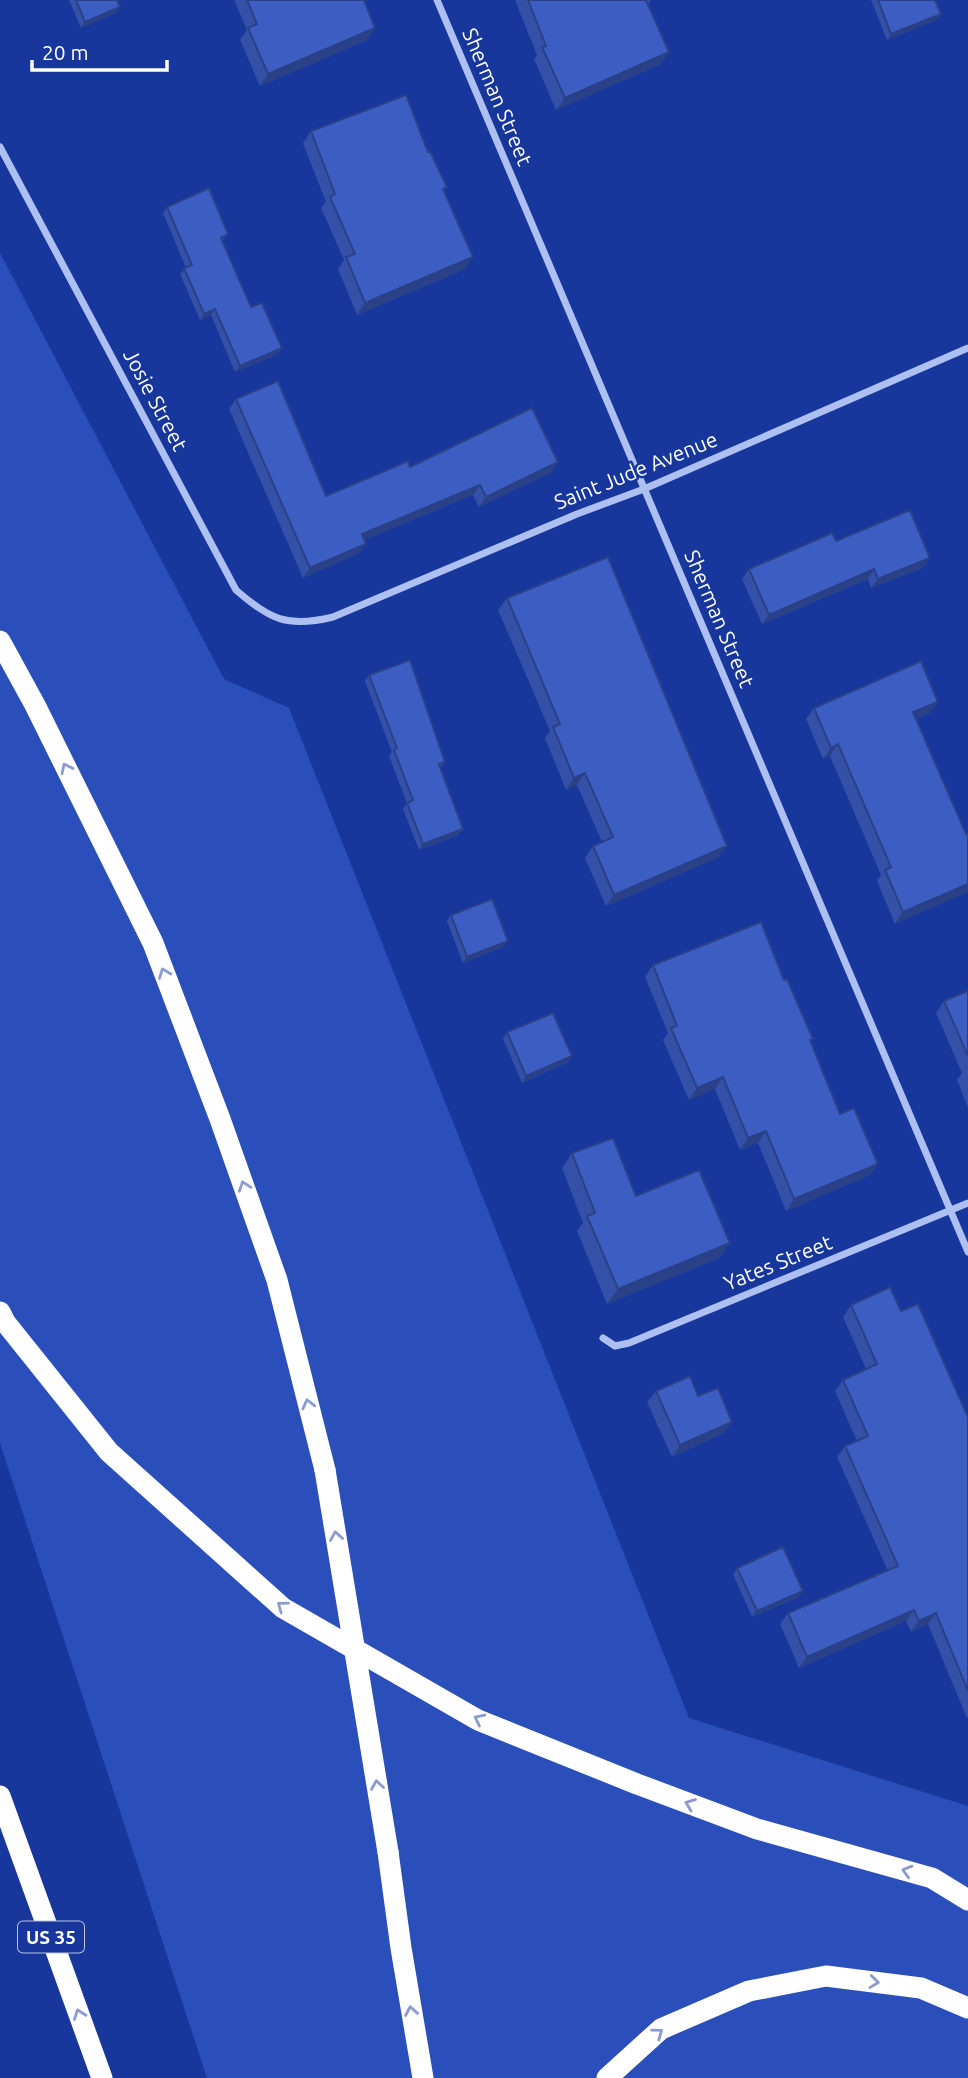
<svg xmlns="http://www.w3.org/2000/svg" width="968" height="2078" viewBox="0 0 968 2078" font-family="Ubuntu,sans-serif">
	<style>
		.green { fill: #2b4fba }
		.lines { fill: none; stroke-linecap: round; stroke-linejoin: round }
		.street { stroke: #aec0f2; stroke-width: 7 }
		.highway { stroke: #fff; stroke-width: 21 }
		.highway-bridge { stroke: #fff; stroke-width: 21 }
		.wall { fill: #3450a7 }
		.shaded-wall { fill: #2a4188 }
		.building { fill: #3c5dc2; stroke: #2a4188; stroke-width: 2 }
		.oneway { stroke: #8b9bce }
		.labels { text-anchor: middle; stroke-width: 5; stroke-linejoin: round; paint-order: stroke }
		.shield { fill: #17379c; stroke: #b9c3e1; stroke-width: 2 }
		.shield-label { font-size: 19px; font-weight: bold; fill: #fff }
		.street-label { font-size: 21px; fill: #fff; stroke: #17379c }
	</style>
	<rect width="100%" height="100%" fill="#17379c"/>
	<!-- green -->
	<path class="green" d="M 0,253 L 224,679 L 289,708 L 689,1718 L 968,1806 L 968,2078 L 207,2078 L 0,1443 Z"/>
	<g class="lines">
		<!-- street -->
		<g class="street">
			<path d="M 437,0 L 968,1252"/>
			<path d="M 0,147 L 236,590 C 270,620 288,628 333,617 L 577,514 L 644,489 L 968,348"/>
			<path d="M 603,1338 L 615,1346 L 629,1343 L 968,1203"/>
		</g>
		<!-- highway -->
		<g class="highway">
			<path d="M 0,641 L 35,705 L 153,943 L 220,1119 L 277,1280 L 325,1470"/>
			<path d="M 0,1312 L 5,1322 L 109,1452 L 283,1608 L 478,1720 L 637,1784 L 757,1829 L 932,1878 L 968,1900"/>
			<path d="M 0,1796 L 102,2078"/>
			<path d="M 388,1852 L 401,1948 L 423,2078"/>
			<path d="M 607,2078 L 661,2029 L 749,1991 L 826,1976 L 921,1988 L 968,2008"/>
		</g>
		<!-- highway-bridge -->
		<path class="highway-bridge" d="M 325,1470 L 388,1852"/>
	</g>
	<!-- wall -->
	<g class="wall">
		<path d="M 69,0 L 117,0 L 116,13 L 81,28 Z"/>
		<path d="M 234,0 L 364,0 L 375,28 L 367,40 L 260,86 L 240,40 L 247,30 Z"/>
		<path d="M 515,0 L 651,0 L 648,5 L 661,64 L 556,110 L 534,59 L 537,55 Z"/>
		<path d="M 871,0 L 935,0 L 936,20 L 887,40 Z"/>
		<path d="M 311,131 L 428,152 L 444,191 L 465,269 L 357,315 L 338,269 L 344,260 L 321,208 L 326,202 L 303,143 Z"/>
		<path d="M 167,207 L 228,234 L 222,241 L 251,307 L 282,348 L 278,354 L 235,372 L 211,315 L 200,320 L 180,274 L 186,268 L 163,213 Z"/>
		<path d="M 236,399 L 326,496 L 410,467 L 558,462 L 552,472 L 479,507 L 473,495 L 364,540 L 366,544 L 359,553 L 303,578 L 229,409 Z"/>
		<path d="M 836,541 L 923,568 L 871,588 L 868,579 L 762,624 L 742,579 L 749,569 Z"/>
		<path d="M 507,598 L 719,857 L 606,906 L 585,858 L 593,846 L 602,842 L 577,785 L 566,790 L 545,738 L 550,731 L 498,610 Z"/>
		<path d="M 369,675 L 445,762 L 441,768 L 459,835 L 419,850 L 403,809 L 407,803 L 389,756 L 392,752 L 365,681 Z"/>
		<path d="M 814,708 L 930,713 L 916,719 L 966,834 L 895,924 L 877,881 L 881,875 L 830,756 L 823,759 L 806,719 Z"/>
		<path d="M 451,915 L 508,941 L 503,947 L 463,963 L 447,921 Z"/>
		<path d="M 653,965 L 784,980 L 813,1039 L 810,1042 L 840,1114 L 878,1164 L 870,1175 L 786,1211 L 758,1143 L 740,1150 L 715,1089 L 689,1100 L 663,1040 L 668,1033 L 645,977 Z"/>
		<path d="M 968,991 L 968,1108 L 957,1080 L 962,1073 L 936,1013 L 944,1001 Z"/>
		<path d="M 507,1032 L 568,1062 L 522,1083 L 503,1039 Z"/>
		<path d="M 572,1153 L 636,1196 L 730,1243 L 719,1258 L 607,1304 L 577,1231 L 583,1223 L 562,1168 Z"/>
		<path d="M 851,1305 L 901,1311 L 968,1417 L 968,1717 L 967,1718 L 928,1624 L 911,1632 L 906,1621 L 799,1668 L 780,1624 L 788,1613 L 888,1571 L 837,1457 L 845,1446 L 857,1441 L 835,1391 L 843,1380 L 866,1369 L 843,1317 Z"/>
		<path d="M 656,1391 L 698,1396 L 724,1433 L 672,1457 L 647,1402 Z"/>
		<path d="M 737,1568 L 799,1597 L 752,1617 L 733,1574 Z"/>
	</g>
	<!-- shaded-wall -->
	<g class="shaded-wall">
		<path d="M 120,7 L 116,13 L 81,28 L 85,22 Z"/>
		<path d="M 941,14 L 936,20 L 887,40 L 891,34 Z"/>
		<path d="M 375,28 L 367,40 L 260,86 L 268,74 Z"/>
		<path d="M 669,52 L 661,64 L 556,110 L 565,98 Z"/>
		<path d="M 473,257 L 465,269 L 357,315 L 365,303 Z"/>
		<path d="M 215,309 L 211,315 L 200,320 L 204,314 Z"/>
		<path d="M 282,348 L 278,354 L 235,372 L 240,366 Z"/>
		<path d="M 558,462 L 552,472 L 479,507 L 486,497 Z"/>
		<path d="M 480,485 L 473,495 L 355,544 L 362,534 Z"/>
		<path d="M 366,544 L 359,553 L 303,578 L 310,568 Z"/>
		<path d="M 930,558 L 923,568 L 871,588 L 878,579 Z"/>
		<path d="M 874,569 L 868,579 L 762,624 L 769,615 Z"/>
		<path d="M 938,702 L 930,713 L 905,724 L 913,712 Z"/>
		<path d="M 838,744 L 830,756 L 823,759 L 831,748 Z"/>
		<path d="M 585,773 L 577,785 L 566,790 L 574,778 Z"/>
		<path d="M 463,829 L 459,835 L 419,850 L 423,844 Z"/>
		<path d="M 727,846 L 719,857 L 606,906 L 614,895 Z"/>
		<path d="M 968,884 L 968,892 L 895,924 L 903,912 Z"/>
		<path d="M 508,941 L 503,947 L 463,963 L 467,957 Z"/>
		<path d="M 572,1056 L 568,1062 L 522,1083 L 526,1076 Z"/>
		<path d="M 723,1077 L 715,1089 L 689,1100 L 697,1088 Z"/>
		<path d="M 766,1131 L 758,1143 L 740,1150 L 748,1138 Z"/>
		<path d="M 878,1164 L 870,1175 L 786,1211 L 794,1199 Z"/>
		<path d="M 730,1243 L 719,1258 L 607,1304 L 618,1289 Z"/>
		<path d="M 732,1422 L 724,1433 L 672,1457 L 680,1445 Z"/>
		<path d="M 803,1591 L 799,1597 L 752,1617 L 757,1611 Z"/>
		<path d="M 914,1610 L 906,1621 L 799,1668 L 807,1657 Z"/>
		<path d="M 936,1613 L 928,1624 L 911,1632 L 919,1621 Z"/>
	</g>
	<!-- building -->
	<g class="building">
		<path d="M 76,0 L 117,0 L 120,7 L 85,22 Z"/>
		<path d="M 247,0 L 364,0 L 375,28 L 268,74 L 248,28 L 257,24 Z"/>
		<path d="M 528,0 L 646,0 L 669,52 L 565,98 L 542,47 L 546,46 Z"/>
		<path d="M 878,0 L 935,0 L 941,14 L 891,34 Z"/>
		<path d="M 406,95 L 428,152 L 430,151 L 447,187 L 443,189 L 473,257 L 365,303 L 346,257 L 355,254 L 330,197 L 335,194 L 311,131 Z"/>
		<path d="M 209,188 L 228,234 L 221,238 L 251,307 L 262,303 L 282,348 L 240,366 L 215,309 L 204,314 L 184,268 L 192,265 L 167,207 Z"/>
		<path d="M 278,381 L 326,496 L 408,461 L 410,467 L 532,408 L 558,462 L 486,497 L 480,485 L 362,534 L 366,544 L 310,568 L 236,399 Z"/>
		<path d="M 910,510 L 930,558 L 878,579 L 874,569 L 769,615 L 749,569 L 832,533 L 836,541 Z"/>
		<path d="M 608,557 L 727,846 L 614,895 L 593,846 L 613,837 L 585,773 L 574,778 L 553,727 L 560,724 L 507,598 Z"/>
		<path d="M 410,660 L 445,762 L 439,764 L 463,829 L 423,844 L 407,803 L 413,800 L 394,750 L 397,748 L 369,675 Z"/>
		<path d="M 921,661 L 938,702 L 913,712 L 966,834 L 968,833 L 968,884 L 903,912 L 885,870 L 891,867 L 838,744 L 831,748 L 814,708 Z"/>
		<path d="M 492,899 L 508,941 L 467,957 L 451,915 Z"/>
		<path d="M 761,922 L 784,980 L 787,979 L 813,1039 L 810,1040 L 840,1114 L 854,1108 L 878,1164 L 794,1199 L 766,1131 L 748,1138 L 723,1077 L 697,1088 L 671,1028 L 677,1026 L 653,965 Z"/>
		<path d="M 968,991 L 968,1056 L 944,1001 Z"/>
		<path d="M 553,1013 L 572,1056 L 526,1076 L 507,1032 Z"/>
		<path d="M 613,1138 L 636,1196 L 699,1170 L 730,1243 L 618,1289 L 587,1216 L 595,1213 L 572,1153 Z"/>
		<path d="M 890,1287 L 901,1311 L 918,1304 L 968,1417 L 968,1691 L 936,1613 L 919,1621 L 914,1610 L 807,1657 L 788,1613 L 898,1566 L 845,1446 L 868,1436 L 843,1380 L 877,1364 L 851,1305 Z"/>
		<path d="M 690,1376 L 698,1396 L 718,1388 L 732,1422 L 680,1445 L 656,1391 Z"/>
		<path d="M 783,1547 L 803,1591 L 757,1611 L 737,1568 Z"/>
	</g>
	<!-- one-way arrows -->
	<defs><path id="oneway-chevron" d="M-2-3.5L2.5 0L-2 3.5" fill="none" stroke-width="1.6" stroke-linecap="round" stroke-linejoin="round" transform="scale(1.75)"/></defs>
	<g class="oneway">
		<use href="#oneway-chevron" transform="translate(66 768) rotate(-116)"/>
		<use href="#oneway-chevron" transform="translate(164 973) rotate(-111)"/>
		<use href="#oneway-chevron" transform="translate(244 1186) rotate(-109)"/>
		<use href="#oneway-chevron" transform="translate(308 1404) rotate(-104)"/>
		<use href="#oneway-chevron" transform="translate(336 1536) rotate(-99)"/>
		<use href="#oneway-chevron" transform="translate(282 1606) rotate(-143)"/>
		<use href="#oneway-chevron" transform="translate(479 1719) rotate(-154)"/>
		<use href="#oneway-chevron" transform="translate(377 1785) rotate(-99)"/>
		<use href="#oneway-chevron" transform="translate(690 1804) rotate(-159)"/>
		<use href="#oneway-chevron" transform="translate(907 1871) rotate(-164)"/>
		<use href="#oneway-chevron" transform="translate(874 1982) rotate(7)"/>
		<use href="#oneway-chevron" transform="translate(411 2011) rotate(-100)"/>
		<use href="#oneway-chevron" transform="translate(79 2014) rotate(-110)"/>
		<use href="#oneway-chevron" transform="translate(658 2033) rotate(-36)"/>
	</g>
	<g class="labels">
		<!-- shield labels -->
		<rect class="shield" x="18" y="1921.5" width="66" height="31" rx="5"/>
		<g class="shield-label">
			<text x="51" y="1944">US 35</text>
		</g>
		<!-- street labels -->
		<g class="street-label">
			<text transform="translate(497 97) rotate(67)" y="7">Sherman Street</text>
			<text transform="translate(155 400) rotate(62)" y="7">Josie Street</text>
			<text transform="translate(636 471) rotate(-22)" y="7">Saint Jude Avenue</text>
			<text transform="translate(719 619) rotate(67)" y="7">Sherman Street</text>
			<text transform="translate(778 1263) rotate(-22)" y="7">Yates Street</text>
		</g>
	</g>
	<!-- scale -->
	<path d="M32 60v10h135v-10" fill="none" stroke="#ffffff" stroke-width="3.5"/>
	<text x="42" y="60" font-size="21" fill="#ffffff" stroke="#17379c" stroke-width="5" paint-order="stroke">20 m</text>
</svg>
